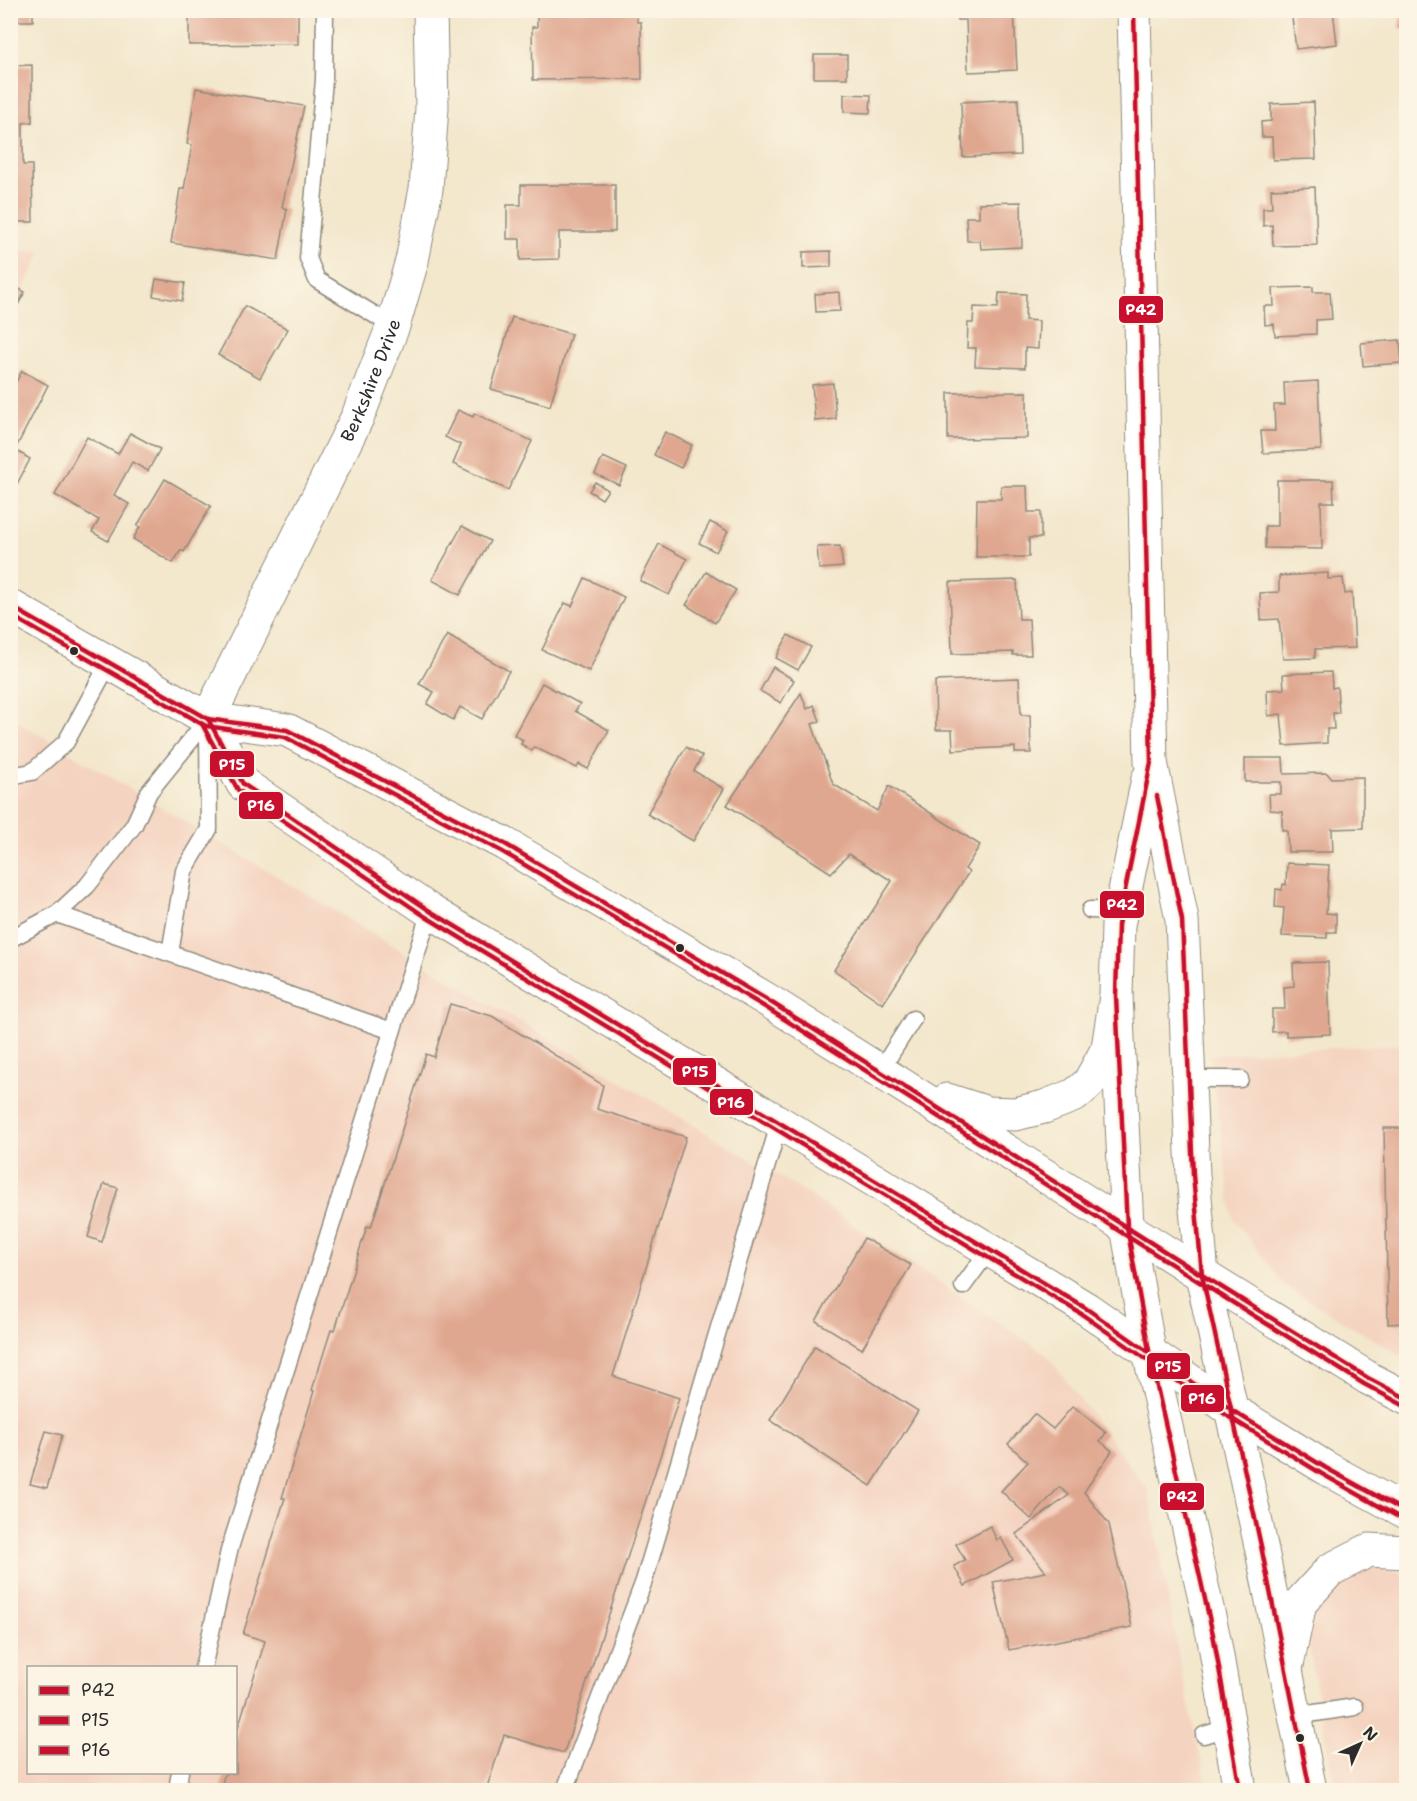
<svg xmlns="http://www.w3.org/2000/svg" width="1417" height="1801" viewBox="0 0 1417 1801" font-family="'Shantell Sans',sans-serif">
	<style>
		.built { fill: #f4d3c0; fill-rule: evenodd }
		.building { fill: #e0a790 }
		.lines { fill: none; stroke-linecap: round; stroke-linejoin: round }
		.lane-casing { stroke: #8f897c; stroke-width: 19 }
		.street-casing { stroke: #8f897c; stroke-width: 35 }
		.secondary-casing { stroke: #8f897c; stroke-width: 35 }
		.primary-casing { stroke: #8f897c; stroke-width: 35 }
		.lane { stroke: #fff; stroke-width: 16 }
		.street { stroke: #fff; stroke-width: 33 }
		.secondary { stroke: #fff; stroke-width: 33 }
		.primary { stroke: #fff; stroke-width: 33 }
		.bus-1-casing { stroke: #fcf5e5; stroke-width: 9 }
		.bus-2-casing { stroke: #fcf5e5; stroke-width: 9 }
		.bus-3-casing { stroke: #fcf5e5; stroke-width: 9 }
		.bus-1 { stroke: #c8102e; stroke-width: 4.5 }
		.bus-2 { stroke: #c8102e; stroke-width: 4.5 }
		.bus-3 { stroke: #c8102e; stroke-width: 4.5 }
		.bus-dot { fill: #2b2b2b; stroke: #fcf5e5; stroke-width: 2 }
		.labels { text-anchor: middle; stroke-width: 4.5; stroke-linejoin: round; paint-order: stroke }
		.street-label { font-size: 18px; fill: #2b2b2b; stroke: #fcf5e5 }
		.line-badge { stroke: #fcf5e5; stroke-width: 2 }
		.badge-label { font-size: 16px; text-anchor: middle; font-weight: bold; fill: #fff }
	</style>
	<rect width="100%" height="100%" fill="#fcf5e5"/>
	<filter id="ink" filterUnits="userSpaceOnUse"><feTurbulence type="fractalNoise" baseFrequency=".0167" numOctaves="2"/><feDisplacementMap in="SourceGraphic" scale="12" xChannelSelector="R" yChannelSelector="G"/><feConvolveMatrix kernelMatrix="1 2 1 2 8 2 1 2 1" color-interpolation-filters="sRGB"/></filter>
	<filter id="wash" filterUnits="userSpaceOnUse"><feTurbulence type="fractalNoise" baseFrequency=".008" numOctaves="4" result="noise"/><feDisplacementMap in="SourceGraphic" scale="24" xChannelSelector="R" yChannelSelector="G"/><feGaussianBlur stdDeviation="1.35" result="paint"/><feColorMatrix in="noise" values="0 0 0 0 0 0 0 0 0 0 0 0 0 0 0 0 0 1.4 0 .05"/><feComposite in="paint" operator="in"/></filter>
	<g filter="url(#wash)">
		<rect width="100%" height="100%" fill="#f3e7cc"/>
		<!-- built -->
		<g class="built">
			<path d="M 11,250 L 42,251 L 11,314 Z"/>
			<path d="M 10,717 L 797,1187 L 1046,1354 L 1149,1491 L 1183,1680 L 1208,1790 L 11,1790 ZM 28,1668 L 236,1668 L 236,1772 L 28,1772 Z"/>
			<path d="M 1406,1044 L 1406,1359 L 1285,1286 L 1233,1218 L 1210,1055 Z"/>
			<path d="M 1361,1563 L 1406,1575 L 1406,1790 L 1336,1790 L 1329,1758 L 1306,1630 L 1324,1589 Z"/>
		</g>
		<g id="blocks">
			<!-- building -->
			<g class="building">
				<rect x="10" y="10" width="23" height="11"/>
				<path d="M 189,10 L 298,10 L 298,44 L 189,45 Z"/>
				<path d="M 537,10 L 637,10 L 637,22 L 641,22 L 642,79 L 533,80 L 532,27 L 537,27 Z"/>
				<path d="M 1014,10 L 1017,70 L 968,72 L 966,20 L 957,20 L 957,11 Z"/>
				<path d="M 1291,10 L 1333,10 L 1337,44 L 1296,49 Z"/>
				<path d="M 1401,10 L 1406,10 L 1406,28 L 1400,28 Z"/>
				<rect x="814" y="55" width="33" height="23"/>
				<path d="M 32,65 L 32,122 L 23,123 L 23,165 L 32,165 L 33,222 L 10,222 L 10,66 Z"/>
				<path d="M 196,88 L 304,106 L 282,207 L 287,209 L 278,260 L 171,243 L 180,189 L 184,189 L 192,145 L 187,144 Z"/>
				<path d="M 844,94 L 871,95 L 870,113 L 844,112 Z"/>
				<path d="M 1018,99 L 1020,155 L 963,157 L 961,102 Z"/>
				<path d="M 1314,102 L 1316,159 L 1273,160 L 1272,137 L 1262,137 L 1261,122 L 1271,121 L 1271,104 Z"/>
				<path d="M 521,185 L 615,185 L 615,232 L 559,232 L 559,259 L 520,260 L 520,239 L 507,239 L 507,205 L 521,205 Z"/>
				<path d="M 1315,187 L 1317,245 L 1273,246 L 1272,225 L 1263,226 L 1263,208 L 1272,208 L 1271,189 Z"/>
				<path d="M 1021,202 L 1022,247 L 981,249 L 980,241 L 967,241 L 966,217 L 979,217 L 979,203 Z"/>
				<path d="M 831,251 L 831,267 L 803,268 L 803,252 Z"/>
				<path d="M 156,279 L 185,283 L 182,301 L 153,296 Z"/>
				<path d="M 10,284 L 25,292 L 10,319 Z"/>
				<path d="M 1313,287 L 1313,292 L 1330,292 L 1332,319 L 1316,320 L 1316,334 L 1275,336 L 1274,324 L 1265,325 L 1264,306 L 1274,306 L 1273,288 Z"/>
				<path d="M 839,292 L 840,311 L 816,312 L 815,294 Z"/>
				<path d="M 999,293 L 1026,294 L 1025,320 L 1039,321 L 1038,349 L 1025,348 L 1025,368 L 975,366 L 976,348 L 967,348 L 968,323 L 973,323 L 974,307 L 998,308 Z"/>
				<path d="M 245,306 L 288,329 L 260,378 L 218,355 Z"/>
				<path d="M 512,317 L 571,334 L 550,406 L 491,389 Z"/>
				<path d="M 1400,340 L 1402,363 L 1363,366 L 1361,343 Z"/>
				<path d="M 22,371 L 48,385 L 15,450 L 30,459 L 17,484 L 10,481 L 10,393 Z"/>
				<path d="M 1318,381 L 1321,450 L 1263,453 L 1261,431 L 1275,431 L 1274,405 L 1285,405 L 1284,383 Z"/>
				<path d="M 833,383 L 836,419 L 815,421 L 812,385 Z"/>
				<path d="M 1027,392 L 1027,438 L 948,439 L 948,393 Z"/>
				<path d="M 458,410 L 473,417 L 474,413 L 532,441 L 508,490 L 453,464 L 461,445 L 445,437 Z"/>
				<path d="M 665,432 L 692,445 L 681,468 L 654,455 Z"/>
				<path d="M 130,433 L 160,449 L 148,471 L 132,462 L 114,495 L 129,504 L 108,541 L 92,532 L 99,520 L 55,495 L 87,437 L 118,454 Z"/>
				<path d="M 603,457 L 627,468 L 619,485 L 595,474 Z"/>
				<path d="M 165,479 L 211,506 L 184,552 L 181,550 L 173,563 L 133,539 L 140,527 L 137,526 Z"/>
				<path d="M 1277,480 L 1333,480 L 1334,502 L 1321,502 L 1322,549 L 1265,548 L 1265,526 L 1277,526 Z"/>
				<path d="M 595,482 L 608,490 L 602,499 L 589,491 Z"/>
				<path d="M 1001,486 L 1027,486 L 1028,512 L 1041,512 L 1041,538 L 1029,538 L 1029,557 L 976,557 L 977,499 L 1001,499 Z"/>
				<path d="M 710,522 L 728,531 L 716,552 L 699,543 Z"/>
				<path d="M 462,526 L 490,541 L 460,595 L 432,580 Z"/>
				<path d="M 659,544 L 687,559 L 669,595 L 640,581 Z"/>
				<path d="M 840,546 L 843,567 L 819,569 L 817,547 Z"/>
				<path d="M 706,572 L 736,590 L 715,623 L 686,605 Z"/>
				<path d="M 1328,573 L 1328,579 L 1343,578 L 1345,594 L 1352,593 L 1355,648 L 1315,649 L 1315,658 L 1283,659 L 1279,619 L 1261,620 L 1260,593 L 1279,592 L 1279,576 Z"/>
				<path d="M 585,578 L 624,597 L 589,671 L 542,650 L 565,603 L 572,606 Z"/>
				<path d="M 1017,580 L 1019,619 L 1029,619 L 1031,655 L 1013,655 L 1013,652 L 952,654 L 950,582 Z"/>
				<path d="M 447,635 L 509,671 L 482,719 L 460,707 L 453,720 L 427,704 L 434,692 L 419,684 Z"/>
				<path d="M 788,635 L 811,647 L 798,670 L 776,658 Z"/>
				<path d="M 773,667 L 794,680 L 781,703 L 760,691 Z"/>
				<path d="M 1331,672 L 1332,688 L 1337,687 L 1339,713 L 1333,713 L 1334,729 L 1327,729 L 1327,743 L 1284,746 L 1281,714 L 1268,716 L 1267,690 L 1284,689 L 1283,674 Z"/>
				<path d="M 1019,678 L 1021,715 L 1030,715 L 1031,753 L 1015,753 L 1015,747 L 953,750 L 952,730 L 936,730 L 935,681 Z"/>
				<path d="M 542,683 L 580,704 L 575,711 L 609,730 L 588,769 L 579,764 L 577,768 L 534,747 L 532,751 L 521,744 L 523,740 L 514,735 Z"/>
				<path d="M 801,693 L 807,709 L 814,705 L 820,721 L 812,724 L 833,784 L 877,811 L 889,786 L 980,845 L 965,869 L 969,872 L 883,1004 L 834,970 L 892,881 L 849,854 L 831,873 L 727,805 Z"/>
				<path d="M 686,747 L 702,756 L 694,771 L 724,789 L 693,841 L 647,814 Z"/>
				<path d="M 1245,758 L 1283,758 L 1284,774 L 1327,773 L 1331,778 L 1363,777 L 1363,828 L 1332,829 L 1333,852 L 1288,852 L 1287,830 L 1282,830 L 1282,811 L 1270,810 L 1269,794 L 1281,794 L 1281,782 L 1245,782 Z"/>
				<path d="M 1287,863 L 1329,865 L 1326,913 L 1336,914 L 1336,932 L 1327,932 L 1327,938 L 1282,936 L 1284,908 L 1275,907 L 1276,889 L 1282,890 L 1283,884 L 1286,885 Z"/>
				<path d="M 1328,962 L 1330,1034 L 1286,1036 L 1286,1031 L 1272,1032 L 1272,1009 L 1285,1009 L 1284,987 L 1294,986 L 1293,963 Z"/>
				<path d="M 450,1004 L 492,1016 L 603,1085 L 597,1109 L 686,1137 L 613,1376 L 679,1398 L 564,1753 L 504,1735 L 486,1790 L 220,1790 L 225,1773 L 236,1773 L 236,1734 L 265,1641 L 243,1634 L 285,1498 L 282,1498 L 314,1391 L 312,1390 L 331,1330 L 335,1330 L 367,1226 L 371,1227 L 426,1054 L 434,1057 Z"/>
				<path d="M 1384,1128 L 1406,1128 L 1406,1323 L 1388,1324 Z"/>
				<path d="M 104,1184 L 118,1188 L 102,1242 L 88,1237 Z"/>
				<path d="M 864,1238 L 911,1265 L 862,1349 L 816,1321 Z"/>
				<path d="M 815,1346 L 918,1411 L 871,1486 L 770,1420 Z"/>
				<path d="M 1073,1406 L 1106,1433 L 1100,1441 L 1112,1451 L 1084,1492 L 1109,1524 L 1132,1627 L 1009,1650 L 993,1582 L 1046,1572 L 1016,1534 L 1069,1495 L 1059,1487 L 1031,1519 L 1001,1491 L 1028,1462 L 1008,1444 L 1034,1414 L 1053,1429 Z"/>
				<path d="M 46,1431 L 62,1435 L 47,1488 L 30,1484 Z"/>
				<path d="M 990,1526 L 997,1540 L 1001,1538 L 1013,1560 L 965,1586 L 954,1566 L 965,1560 L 956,1544 Z"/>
			</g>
		</g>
	</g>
	<g filter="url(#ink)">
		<use href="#blocks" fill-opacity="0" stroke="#8f897c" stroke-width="1.5"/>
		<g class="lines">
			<defs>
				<g id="lane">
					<path d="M 325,10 L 324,80 L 308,258 L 317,280 L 393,326"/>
					<path d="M 10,776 L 32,772 L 66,742 L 109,663"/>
					<path d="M 1090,910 L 1121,911"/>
					<path d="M 57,914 L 392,1031"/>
					<path d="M 10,939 L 57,914 L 87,886 L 134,825 L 149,792 L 208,719"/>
					<path d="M 170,953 L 184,871 L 209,829 L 208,731"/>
					<path d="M 880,1071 L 913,1019"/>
					<path d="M 1189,1079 L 1240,1079"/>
					<path d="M 963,1286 L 990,1249"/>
					<path d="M 203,1668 L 229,1551 L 430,911"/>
					<path d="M 1295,1716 L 1355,1707"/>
					<path d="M 1204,1735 L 1229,1727"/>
					<path d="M 177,1790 L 180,1772"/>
					<path d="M 565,1790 L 644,1581 L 780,1121"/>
				</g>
				<g id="street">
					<path id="s1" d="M 208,719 L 358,416 L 393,326 L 412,261 L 426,189 L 432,108 L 430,10"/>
				</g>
				<g id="secondary">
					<path d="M 1134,10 L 1151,762 L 1182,920 L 1193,1175 L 1202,1275 L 1261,1546 L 1310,1790"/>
					<path d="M 1148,779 L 1118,925 L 1116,996 L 1127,1227 L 1150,1356 L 1214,1639 L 1240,1790"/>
				</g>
				<g id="primary">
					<path d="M 10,606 L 208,719 L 287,730 L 505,844 L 769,1001 L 1202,1275 L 1368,1378 L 1406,1398"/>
					<path d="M 208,719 L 243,784 L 430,911 L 1087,1309 L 1233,1411 L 1326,1468 L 1406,1512"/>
					<path d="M 947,1100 L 987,1113 L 1015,1114 L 1044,1107 L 1075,1095 L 1089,1083 L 1108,1048 L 1116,996"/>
					<path d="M 1286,1669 L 1300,1603 L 1330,1570 L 1369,1550 L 1406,1552"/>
				</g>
			</defs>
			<!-- lane casing -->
			<use href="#lane" class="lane-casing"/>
			<!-- street casing -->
			<use href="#street" class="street-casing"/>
			<!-- secondary casing -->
			<use href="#secondary" class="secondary-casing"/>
			<!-- primary casing -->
			<use href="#primary" class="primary-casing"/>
			<!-- lane -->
			<use href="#lane" class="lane"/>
			<!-- street -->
			<use href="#street" class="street"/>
			<!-- secondary -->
			<use href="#secondary" class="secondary"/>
			<!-- primary -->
			<use href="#primary" class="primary"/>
			<defs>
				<g id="bus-1">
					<path d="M 1134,10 L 1151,762 L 1118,925 L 1116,996 L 1127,1227 L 1150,1356 L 1214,1639 L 1240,1790"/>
					<path d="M 1157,796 L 1182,920 L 1193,1175 L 1202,1275 L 1261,1546 L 1310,1790"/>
				</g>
				<g id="bus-2">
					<path d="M 10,606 L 208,719 L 243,784 L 430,911 L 1087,1309 L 1233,1411 L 1326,1468 L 1406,1512"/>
					<path d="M 175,700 L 208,719 L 287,730 L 505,844 L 769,1001 L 1202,1275 L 1368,1378 L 1406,1398"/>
				</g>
				<g id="bus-3">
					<path d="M 10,615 L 202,724 L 238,790 L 426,917 L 1083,1315 L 1229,1417 L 1322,1474 L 1402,1519"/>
					<path d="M 171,706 L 206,726 L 285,737 L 501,851 L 765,1007 L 1198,1281 L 1364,1384 L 1403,1405"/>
				</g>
			</defs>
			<!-- bus-1 casing -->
			<use href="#bus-1" class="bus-1-casing"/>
			<!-- bus-2 casing -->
			<use href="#bus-2" class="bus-2-casing"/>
			<!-- bus-3 casing -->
			<use href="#bus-3" class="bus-3-casing"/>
			<!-- bus-1 -->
			<use href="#bus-1" class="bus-1"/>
			<!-- bus-2 -->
			<use href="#bus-2" class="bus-2"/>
			<!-- bus-3 -->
			<use href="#bus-3" class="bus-3"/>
		</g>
	</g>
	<!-- markers -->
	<g class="bus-dot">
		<circle cx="74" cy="651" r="5"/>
		<circle cx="680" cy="948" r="5"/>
		<circle cx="1300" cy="1738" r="5"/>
	</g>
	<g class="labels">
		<!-- street labels -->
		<g class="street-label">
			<text dy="6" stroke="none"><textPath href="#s1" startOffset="376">Berkshire Drive</textPath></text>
		</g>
	</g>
	<g class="line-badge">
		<rect x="1118" y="295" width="46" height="29" rx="6" fill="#c8102e"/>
		<rect x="209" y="750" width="46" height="28" rx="6" fill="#c8102e"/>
		<rect x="238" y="791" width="46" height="29" rx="6" fill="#c8102e"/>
		<rect x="1099" y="890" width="46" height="29" rx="6" fill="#c8102e"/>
		<rect x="672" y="1057" width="45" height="29" rx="6" fill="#c8102e"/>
		<rect x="709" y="1088" width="45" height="28" rx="6" fill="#c8102e"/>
		<rect x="1146" y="1352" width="45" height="28" rx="6" fill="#c8102e"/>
		<rect x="1180" y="1384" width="45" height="29" rx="6" fill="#c8102e"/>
		<rect x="1159" y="1482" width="46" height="29" rx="6" fill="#c8102e"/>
	</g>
	<g class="badge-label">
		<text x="1141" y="315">P42</text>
		<text x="232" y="770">P15</text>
		<text x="261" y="811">P16</text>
		<text x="1122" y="910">P42</text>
		<text x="695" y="1077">P15</text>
		<text x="731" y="1108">P16</text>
		<text x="1168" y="1372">P15</text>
		<text x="1202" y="1404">P16</text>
		<text x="1182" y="1502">P42</text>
	</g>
	<!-- margin -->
	<rect width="1417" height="1801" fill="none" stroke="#fcf5e5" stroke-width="36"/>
	<!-- legend -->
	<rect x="27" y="1666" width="210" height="108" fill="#fcf5e5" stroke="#a8a49b" stroke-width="1.5"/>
	<rect x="39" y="1686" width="30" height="9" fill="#c8102e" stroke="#a8a49b" stroke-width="1.5"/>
	<text x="81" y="1696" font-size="18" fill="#2b2b2b">P42</text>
	<rect x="39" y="1716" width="30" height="9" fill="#c8102e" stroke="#a8a49b" stroke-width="1.5"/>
	<text x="81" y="1726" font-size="18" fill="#2b2b2b">P15</text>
	<rect x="39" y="1746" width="30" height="9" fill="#c8102e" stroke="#a8a49b" stroke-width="1.5"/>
	<text x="81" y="1756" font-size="18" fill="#2b2b2b">P16</text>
	<!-- north arrow -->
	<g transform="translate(1360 1744) rotate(45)" stroke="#fcf5e5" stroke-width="4.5" paint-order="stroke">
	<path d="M0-4.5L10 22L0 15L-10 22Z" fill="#2b2b2b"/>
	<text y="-9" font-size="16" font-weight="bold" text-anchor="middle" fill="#2b2b2b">N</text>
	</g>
</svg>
